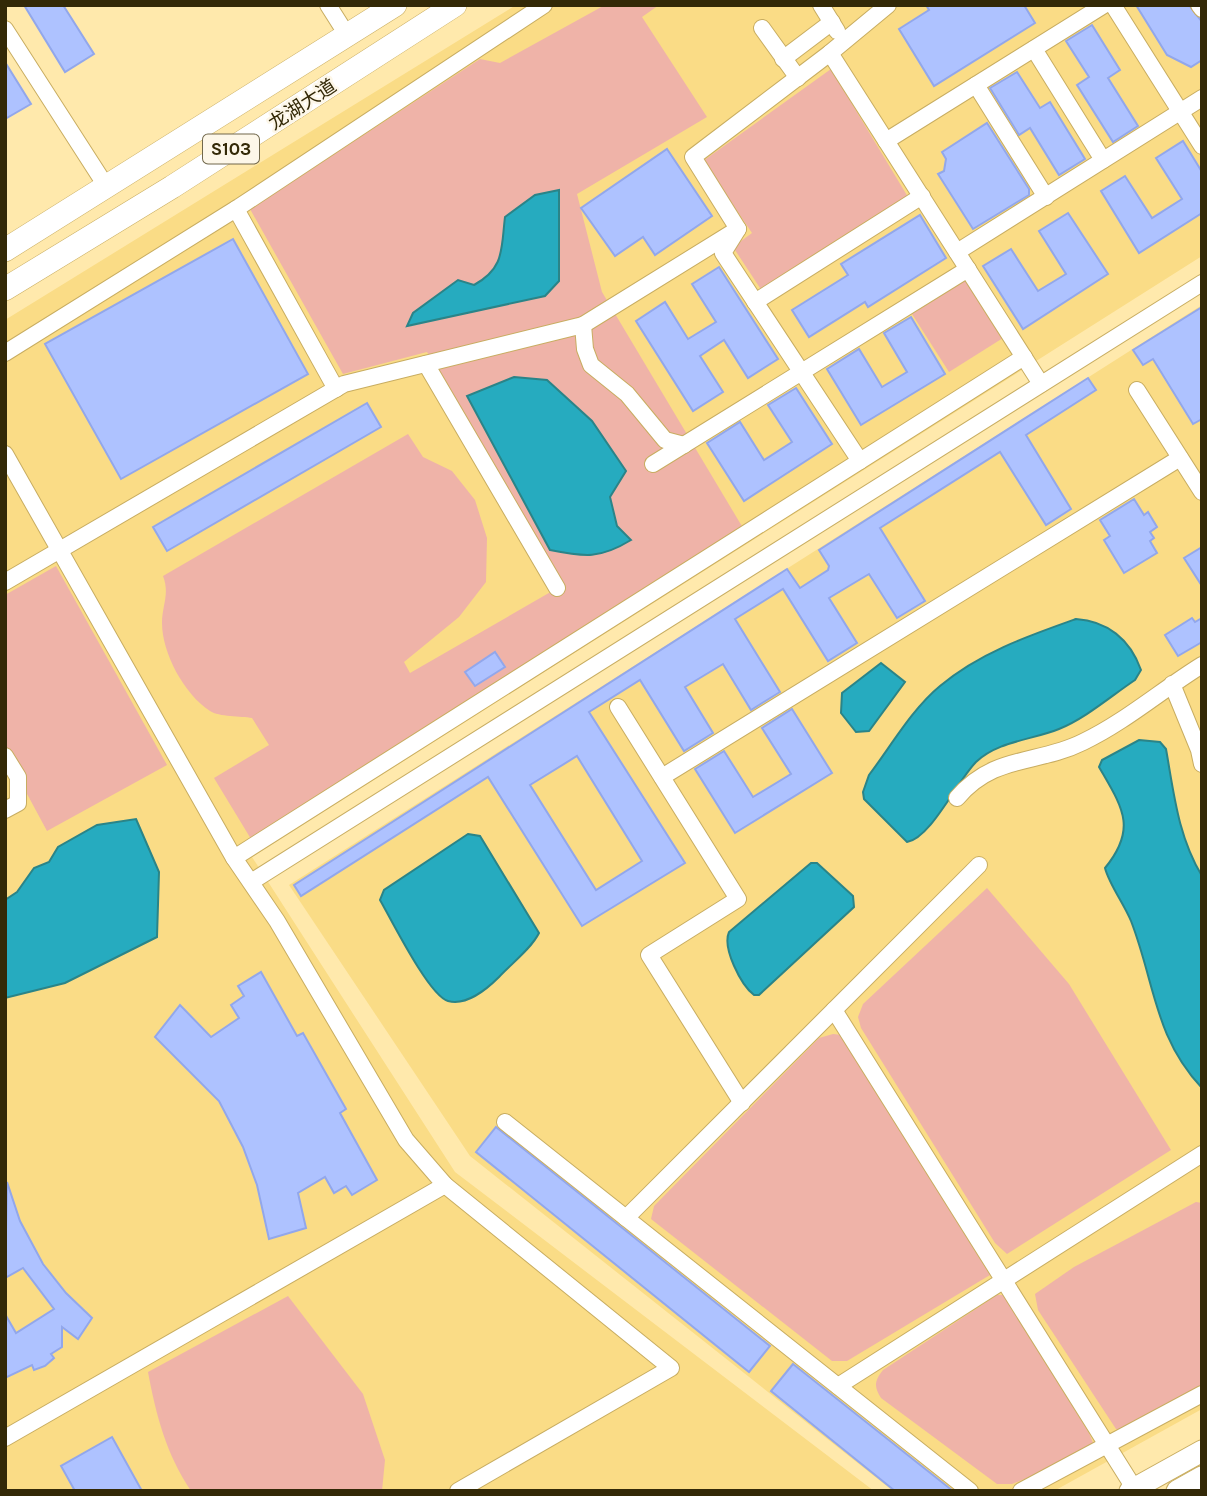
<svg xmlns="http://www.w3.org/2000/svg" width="1207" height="1496" viewBox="0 0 1207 1496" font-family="Karla,'Noto Sans SC',sans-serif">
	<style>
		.built { fill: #fadc86 }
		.green { fill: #efb3a8 }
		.water { fill: #26abbf; stroke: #2a8488; stroke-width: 2 }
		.building { fill: #aec2ff; stroke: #92a7eb; stroke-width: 2; fill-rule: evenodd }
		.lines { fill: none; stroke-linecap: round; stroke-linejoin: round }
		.minor-casing { stroke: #c8ad61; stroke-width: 18 }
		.major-casing { stroke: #c8ad61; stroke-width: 23 }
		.highway-casing { stroke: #c8ad61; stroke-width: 24 }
		.minor { stroke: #fff; stroke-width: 16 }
		.major { stroke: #fff; stroke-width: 21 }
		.highway { stroke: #fff; stroke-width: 23 }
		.labels { text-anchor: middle; stroke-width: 5; stroke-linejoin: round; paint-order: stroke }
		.shield { fill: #fdf7e9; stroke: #70674b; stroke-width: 2 }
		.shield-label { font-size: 18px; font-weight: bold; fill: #332907 }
		.street-label { font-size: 19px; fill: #332907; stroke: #fdf7e9 }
	</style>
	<rect width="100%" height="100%" fill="#ffe9ac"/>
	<!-- built -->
	<g class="built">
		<path d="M 516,5 L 1202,5 L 1202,256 L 252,857 L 455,1172 L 874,1491 L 5,1491 L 5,320 Z"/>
		<path d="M 1202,305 L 1202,1409 L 1054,1491 L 893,1491 L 470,1156 L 289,885 Z"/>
	</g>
	<!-- green -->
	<g class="green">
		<path d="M 605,5 L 659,5 L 642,17 L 707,117 L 577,194 L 602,292 L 743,528 L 251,839 L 214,778 L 269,745 L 252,718 C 241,716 219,717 210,711 C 184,694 162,653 162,623 C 162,605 170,594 163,576 L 408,434 L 423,457 L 452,471 L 475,500 L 487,538 L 486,582 L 459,617 L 404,662 L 410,673 L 561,586 L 427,352 L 343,374 L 250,209 L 480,59 L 500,63 Z"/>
		<path d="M 831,69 L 908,197 L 762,291 L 733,247 L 752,233 L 703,161 Z"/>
		<path d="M 966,279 L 1003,338 L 949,372 L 912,314 Z"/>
		<path d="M 56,566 L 167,765 L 47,831 L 5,753 L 5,595 Z"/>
		<path d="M 987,888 L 1069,984 L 1171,1150 L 1007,1254 L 995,1243 L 861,1028 L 858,1017 L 863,1004 Z"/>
		<path d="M 833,1034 L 842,1035 L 990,1275 L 847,1361 L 832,1361 L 651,1219 L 654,1206 L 819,1038 Z"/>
		<path d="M 1196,1202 L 1202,1203 L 1202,1388 L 1125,1431 L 1116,1429 L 1038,1310 L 1035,1294 L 1074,1267 Z"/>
		<path d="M 997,1295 L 1004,1295 L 1089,1433 L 1094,1445 L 1086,1454 L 1012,1484 L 997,1484 L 881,1398 C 874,1387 874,1381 883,1370 Z"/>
		<path d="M 288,1296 L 363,1394 L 385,1460 L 382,1491 L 191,1491 C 166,1454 156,1415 148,1372 Z"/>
	</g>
	<!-- water -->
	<g class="water">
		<path d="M 559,190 L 559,281 L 545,296 L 407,326 L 413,313 L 458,280 L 474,285 C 505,268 501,249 505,217 L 535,195 Z"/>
		<path d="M 514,377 L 547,380 L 592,421 L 626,471 L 610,497 L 617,526 L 631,540 C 600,559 585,557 550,550 L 467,396 Z"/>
		<path d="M 1076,619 C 1107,621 1130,639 1141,670 L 1135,680 C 1111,696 1086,718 1059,729 C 1032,740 998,741 976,762 C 957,781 931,838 907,842 L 864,799 L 863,792 L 869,775 C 891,746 912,709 940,686 C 979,653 1028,636 1076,619 Z"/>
		<path d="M 881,663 L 905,682 L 869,731 L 856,732 L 841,713 L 842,693 Z"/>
		<path d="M 1139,740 L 1160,742 L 1166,749 C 1174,794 1178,836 1202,876 L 1202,1088 C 1154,1037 1155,983 1131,921 C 1124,904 1109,884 1105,868 C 1138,828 1122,807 1099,767 L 1102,760 Z"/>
		<path d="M 136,819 L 159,872 L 157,937 L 65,983 L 5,998 L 5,900 L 17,892 L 34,868 L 49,862 L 58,847 L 97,825 Z"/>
		<path d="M 468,834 L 480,836 L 539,933 C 531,949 511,964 499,977 C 487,989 466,1006 448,1001 C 429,996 391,919 380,900 L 384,890 Z"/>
		<path d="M 811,863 L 817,863 L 853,896 L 854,907 L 759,995 L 754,995 C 741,985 722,948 729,932 Z"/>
	</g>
	<!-- building -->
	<g class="building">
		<path d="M 24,5 L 63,5 L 94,54 L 65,72 Z"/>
		<path d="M 926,5 L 1024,5 L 1035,23 L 934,86 L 899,29 L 929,10 Z"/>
		<path d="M 1136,5 L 1189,5 L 1202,22 L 1202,60 L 1191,67 L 1167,55 Z"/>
		<path d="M 1092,25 L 1120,70 L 1108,78 L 1138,126 L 1113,142 L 1077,85 L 1089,77 L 1066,41 Z"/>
		<path d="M 5,62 L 31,104 L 5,119 Z"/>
		<path d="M 1017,72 L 1040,108 L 1050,102 L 1085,159 L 1059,175 L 1030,128 L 1019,135 L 990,88 Z"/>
		<path d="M 987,123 L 1029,189 L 1029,195 L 973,229 L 938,174 L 944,171 L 946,159 L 942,152 Z"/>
		<path d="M 1183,141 L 1202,172 L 1202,213 L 1139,253 L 1101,191 L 1125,176 L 1152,218 L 1182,199 L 1156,158 Z"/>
		<path d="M 667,149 L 712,216 L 655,255 L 643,237 L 615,256 L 581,208 Z"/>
		<path d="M 1068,213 L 1108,274 L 1023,329 L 983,266 L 1011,249 L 1038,291 L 1066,274 L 1039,231 Z"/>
		<path d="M 920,215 L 946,258 L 868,307 L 865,302 L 809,337 L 792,310 L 848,275 L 841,264 Z"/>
		<path d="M 233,239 L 308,374 L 121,479 L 45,344 Z"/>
		<path d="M 719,267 L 778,359 L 748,378 L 724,340 L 700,356 L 723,392 L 693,411 L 636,321 L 665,302 L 688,339 L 716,322 L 692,284 Z"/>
		<path d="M 1202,307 L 1202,419 L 1193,424 L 1153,359 L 1143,365 L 1133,350 Z"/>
		<path d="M 911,317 L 945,374 L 861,425 L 827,369 L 859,349 L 882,387 L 907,372 L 884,333 Z"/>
		<path d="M 1088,378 L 1096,390 L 1026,435 L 1071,509 L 1046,525 L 1000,452 L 880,528 L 925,601 L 897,618 L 869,574 L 829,598 L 857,643 L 828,661 L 783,589 L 735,619 L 780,692 L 751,710 L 723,664 L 685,687 L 713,733 L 684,751 L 640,680 L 589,712 L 685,863 L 582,926 L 488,777 L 301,896 L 294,885 L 787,569 L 800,588 L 828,570 L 829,566 L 819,550 ZM 577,756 L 642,861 L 596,890 L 530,785 Z"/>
		<path d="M 796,388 L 832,444 L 744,501 L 707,443 L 740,422 L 764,460 L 792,442 L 768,405 Z"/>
		<path d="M 367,403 L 381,427 L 167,551 L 153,527 Z"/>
		<path d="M 1134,499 L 1144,515 L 1148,512 L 1157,527 L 1150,532 L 1154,538 L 1150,541 L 1157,553 L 1124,573 L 1104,540 L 1110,536 L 1100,520 Z"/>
		<path d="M 1202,547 L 1202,586 L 1184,558 Z"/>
		<path d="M 1192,618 L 1195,622 L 1202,618 L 1202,642 L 1178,656 L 1165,635 Z"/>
		<path d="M 495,652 L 505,667 L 475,686 L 465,672 Z"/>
		<path d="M 792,709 L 832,773 L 735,833 L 695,769 L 724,751 L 753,797 L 791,774 L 762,728 Z"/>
		<path d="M 261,972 L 297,1036 L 303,1033 L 346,1109 L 340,1113 L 377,1180 L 352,1195 L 346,1186 L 334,1193 L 325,1177 L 298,1193 L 306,1228 L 269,1239 L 257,1185 L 243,1147 L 219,1101 L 155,1037 L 180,1005 L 211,1037 L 239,1018 L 231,1005 L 244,996 L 238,986 Z"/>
		<path d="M 496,1127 L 770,1346 L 749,1372 L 476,1152 Z"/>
		<path d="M 7,1182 L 20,1221 L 43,1264 L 66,1293 L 92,1318 L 78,1339 L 62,1327 L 62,1347 L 51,1354 L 54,1358 L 45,1366 L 34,1370 L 32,1365 L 5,1378 L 5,1314 L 16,1333 L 54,1309 L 23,1268 L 5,1278 Z"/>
		<path d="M 793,1364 L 953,1491 L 895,1491 L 771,1391 Z"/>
		<path d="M 112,1437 L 142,1491 L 75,1491 L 61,1466 Z"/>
	</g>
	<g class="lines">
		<defs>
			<g id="minor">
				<path d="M 328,5 L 347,35"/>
				<path d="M 821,5 L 837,31"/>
				<path d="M 1113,5 L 1202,146"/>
				<path d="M 1199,5 L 1202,9"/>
				<path d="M 762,28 L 798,78"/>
				<path d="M 5,29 L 106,186"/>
				<path d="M 1034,49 L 1103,160"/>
				<path d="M 830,53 L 1041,384"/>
				<path d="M 783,59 L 832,22"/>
				<path d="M 976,85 L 1046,197"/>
				<path d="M 886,141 L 1104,5"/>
				<path d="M 236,209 L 336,389"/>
				<path d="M 957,252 L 1202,98"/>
				<path d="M 755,302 L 922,196"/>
				<path d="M 583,325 L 585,349 L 591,365 L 627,394 L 665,440 L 684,445"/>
				<path d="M 5,353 L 239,207 L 544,5"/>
				<path d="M 426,364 L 557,588"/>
				<path d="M 1137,390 L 1202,492"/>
				<path d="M 5,454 L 234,858 L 277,921 L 406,1140 L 445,1185 L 671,1368 L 458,1491"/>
				<path d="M 860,461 L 723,253 L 738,229 L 693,157 L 830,53 L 888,5"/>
				<path d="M 653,464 L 968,269"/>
				<path d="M 5,582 L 344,384 L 583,325 L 738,229"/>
				<path d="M 1172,684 L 1199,750 L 1202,764"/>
				<path d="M 618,707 L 738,899 L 649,955 L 742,1103"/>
				<path d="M 5,756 L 18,777 L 18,803 L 5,810"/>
				<path d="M 662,777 L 1180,458"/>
				<path d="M 957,798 C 994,754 1037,765 1083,742 C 1125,722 1163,689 1202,665"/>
				<path d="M 234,858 L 1024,357"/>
				<path d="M 251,882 L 1202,283"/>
				<path d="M 834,1010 L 1134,1488"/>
				<path d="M 505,1122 L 970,1491"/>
				<path d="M 626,1218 L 979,865"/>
				<path d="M 838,1386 L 1202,1154"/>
				<path d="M 5,1438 L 445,1185"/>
				<path d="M 1021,1491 L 1202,1394"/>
			</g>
			<g id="major">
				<path d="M 1130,1491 L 1202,1451"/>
				<path d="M 1177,1491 L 1202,1477"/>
			</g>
			<g id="highway">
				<path d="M 5,250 L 395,5"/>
				<path d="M 5,289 L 172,187 L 455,5"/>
			</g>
		</defs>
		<!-- minor casing -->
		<use href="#minor" class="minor-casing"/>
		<!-- major casing -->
		<use href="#major" class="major-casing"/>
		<!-- highway casing -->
		<use href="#highway" class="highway-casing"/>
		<!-- minor -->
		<use href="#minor" class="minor"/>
		<!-- major -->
		<use href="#major" class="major"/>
		<!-- highway -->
		<use href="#highway" class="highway"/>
	</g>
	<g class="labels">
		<!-- shield labels -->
		<rect class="shield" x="203" y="134.5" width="56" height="29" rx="5"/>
		<g class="shield-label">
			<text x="231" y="155">S103</text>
		</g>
		<!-- street labels -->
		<g class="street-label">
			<text transform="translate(302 104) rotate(-33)" y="7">龙湖大道</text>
		</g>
	</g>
	<!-- border -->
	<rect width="1207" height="1496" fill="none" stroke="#332907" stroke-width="14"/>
</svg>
